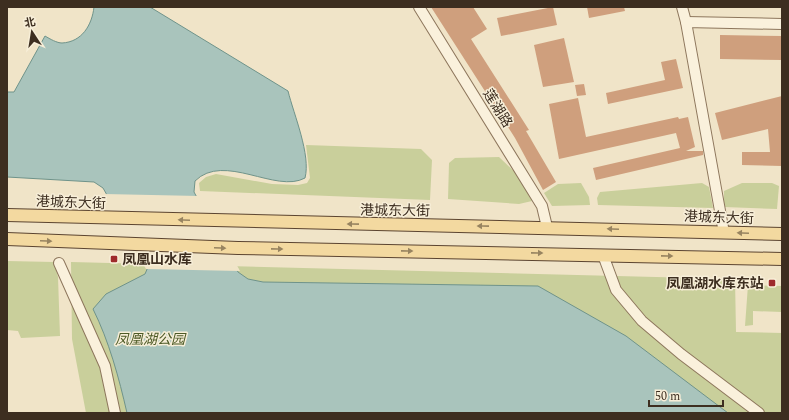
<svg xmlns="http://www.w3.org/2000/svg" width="789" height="420" viewBox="0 0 789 420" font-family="Spectral,'Noto Sans SC',serif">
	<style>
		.green { fill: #c9cf9b }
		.water { fill: #a9c4bc; stroke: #6f938a }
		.pier { fill: #f0e4c8 }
		.building { fill: #cf9f7d }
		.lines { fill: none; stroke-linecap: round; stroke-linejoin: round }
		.minor-casing { stroke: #8d765c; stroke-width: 12 }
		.major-casing { stroke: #5b4430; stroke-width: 14 }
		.minor { stroke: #faf1dc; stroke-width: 10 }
		.major { stroke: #f3d9a0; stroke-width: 12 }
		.oneway { fill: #988460 }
		.poi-dot { fill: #9e2a2b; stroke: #f7eed8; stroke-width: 1.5 }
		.labels { text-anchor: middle; stroke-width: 3; stroke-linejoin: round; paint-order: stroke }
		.street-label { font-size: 14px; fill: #3d2e20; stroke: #f7eed8 }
		.poi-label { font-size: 14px; font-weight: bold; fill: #3d2e20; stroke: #f7eed8; text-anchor: start }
		.park-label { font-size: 14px; font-style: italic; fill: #4d5a26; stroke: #f7eed8 }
	</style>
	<rect width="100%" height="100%" fill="#f0e4c8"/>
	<!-- green -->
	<g class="green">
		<path d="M 306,145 L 421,149 L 432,160 L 430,200 L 200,191 L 199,183 L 206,177 L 216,174 L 272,184 L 298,185 L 307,183 L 310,178 Z"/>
		<path d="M 499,157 L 517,174 L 532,201 L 519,204 L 448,199 L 449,163 L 455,158 Z"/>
		<path d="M 581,183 L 589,197 L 590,205 L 552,206 L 544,193 L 558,184 Z"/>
		<path d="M 702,183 L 709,187 L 713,208 L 598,205 L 597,198 L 600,192 Z"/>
		<path d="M 742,183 L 772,183 L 779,186 L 777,209 L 724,207 L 724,191 Z"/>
		<path d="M 7,261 L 54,262 L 58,277 L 60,336 L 21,338 L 18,331 L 7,330 Z"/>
		<path d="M 71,262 L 735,279 L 736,332 L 782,333 L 782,413 L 86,413 L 72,339 Z"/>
		<path d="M 748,285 L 782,286 L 782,312 L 753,311 L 753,325 L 745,326 Z"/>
	</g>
	<!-- water -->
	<path class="water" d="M 94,7 L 150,7 L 288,91 C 294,115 311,155 305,178 C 276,194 224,152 195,181 L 194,192 L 238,272 L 248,279 L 263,282 L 538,286 L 626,336 L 728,413 L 127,413 C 119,378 109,341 93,309 L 106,294 L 145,274 L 148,267 L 103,188 L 94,182 L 7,177 L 7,92 L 14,92 L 45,36 C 50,39 57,43 62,43 C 82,42 92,25 94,7 Z"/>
	<!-- pier -->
	<path class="pier" d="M 104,194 L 199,196 L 240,271 L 146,269 Z"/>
	<!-- building -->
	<g class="building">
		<path d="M 431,7 L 473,7 L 487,29 L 471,39 L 529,130 L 526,131 L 556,182 L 543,190 L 515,138 Z"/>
		<path d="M 553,7 L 557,25 L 501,36 L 497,18 Z"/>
		<path d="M 587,7 L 624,7 L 625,11 L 589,18 Z"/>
		<path d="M 720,35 L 782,36 L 782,60 L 720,59 Z"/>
		<path d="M 564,38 L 574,82 L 543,87 L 534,45 Z"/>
		<path d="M 676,59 L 683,88 L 608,104 L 606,93 L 665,80 L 661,62 Z"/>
		<path d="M 584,84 L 586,95 L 577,96 L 575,85 Z"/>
		<path d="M 782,96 L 782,166 L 742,165 L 742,152 L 770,152 L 768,129 L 722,140 L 715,113 Z"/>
		<path d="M 578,98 L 586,137 L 678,117 L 679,119 L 688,117 L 695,147 L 686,151 L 703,151 L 703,155 L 596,180 L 593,168 L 680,148 L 676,133 L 559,159 L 549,104 Z"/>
	</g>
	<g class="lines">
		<defs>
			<g id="minor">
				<path d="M 419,7 L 542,206 L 547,227"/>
				<path d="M 682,7 L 686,22"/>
				<path d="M 724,233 L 686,22 L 782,24"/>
				<path d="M 603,255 L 616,290 L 642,321 L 681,354 L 759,413"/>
				<path d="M 59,263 L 105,366 L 115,413"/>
			</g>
			<g id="major">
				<path d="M 7,215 L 782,234"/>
				<path d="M 7,239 L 238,248 L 782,259"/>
			</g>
		</defs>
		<!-- minor casing -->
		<use href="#minor" class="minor-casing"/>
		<!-- major casing -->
		<use href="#major" class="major-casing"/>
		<!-- minor -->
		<use href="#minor" class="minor"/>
		<!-- major -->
		<use href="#major" class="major"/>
	</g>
	<!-- one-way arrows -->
	<defs><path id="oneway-solid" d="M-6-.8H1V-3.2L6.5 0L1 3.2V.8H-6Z"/></defs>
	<g class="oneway">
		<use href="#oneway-solid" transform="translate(184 220) rotate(-178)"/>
		<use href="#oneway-solid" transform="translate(353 224) rotate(-179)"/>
		<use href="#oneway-solid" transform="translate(483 226) rotate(-179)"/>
		<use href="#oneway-solid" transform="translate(613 229) rotate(-178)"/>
		<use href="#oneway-solid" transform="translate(743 233) rotate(-178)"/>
		<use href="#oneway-solid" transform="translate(46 241) rotate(2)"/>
		<use href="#oneway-solid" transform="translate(220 248) rotate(2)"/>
		<use href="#oneway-solid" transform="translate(277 249) rotate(1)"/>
		<use href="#oneway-solid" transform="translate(407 251) rotate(1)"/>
		<use href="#oneway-solid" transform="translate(537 253) rotate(1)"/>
		<use href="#oneway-solid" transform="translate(667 256) rotate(1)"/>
	</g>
	<!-- markers -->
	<g class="poi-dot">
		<rect x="110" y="255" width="8" height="8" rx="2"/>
		<rect x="768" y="279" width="8" height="8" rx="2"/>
	</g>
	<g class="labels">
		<!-- street labels -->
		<g class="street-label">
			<text transform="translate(498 108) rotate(58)" y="5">莲湖路</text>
			<text transform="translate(71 202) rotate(2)" y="5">港城东大街</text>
			<text transform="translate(395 210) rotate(1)" y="5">港城东大街</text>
			<text transform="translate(719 217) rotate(2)" y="5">港城东大街</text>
		</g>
		<!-- poi labels -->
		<g class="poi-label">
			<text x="122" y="264">凤凰山水库</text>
			<text x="764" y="288" text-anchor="end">凤凰湖水库东站</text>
		</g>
		<!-- park labels -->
		<g class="park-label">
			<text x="150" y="344">凤凰湖公园</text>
		</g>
	</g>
	<!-- border -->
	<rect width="789" height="420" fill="none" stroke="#3d2e20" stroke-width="16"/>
	<!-- north arrow -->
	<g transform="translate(32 32) rotate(348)" stroke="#f7eed8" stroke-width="3" paint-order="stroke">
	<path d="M0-3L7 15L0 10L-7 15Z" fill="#3d2e20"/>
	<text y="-6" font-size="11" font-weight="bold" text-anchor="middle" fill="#3d2e20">北</text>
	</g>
	<!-- scale -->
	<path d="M649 400v6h74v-6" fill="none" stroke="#3d2e20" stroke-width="2"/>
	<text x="655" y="400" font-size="12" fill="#3d2e20" stroke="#f7eed8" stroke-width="3" paint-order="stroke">50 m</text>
</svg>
